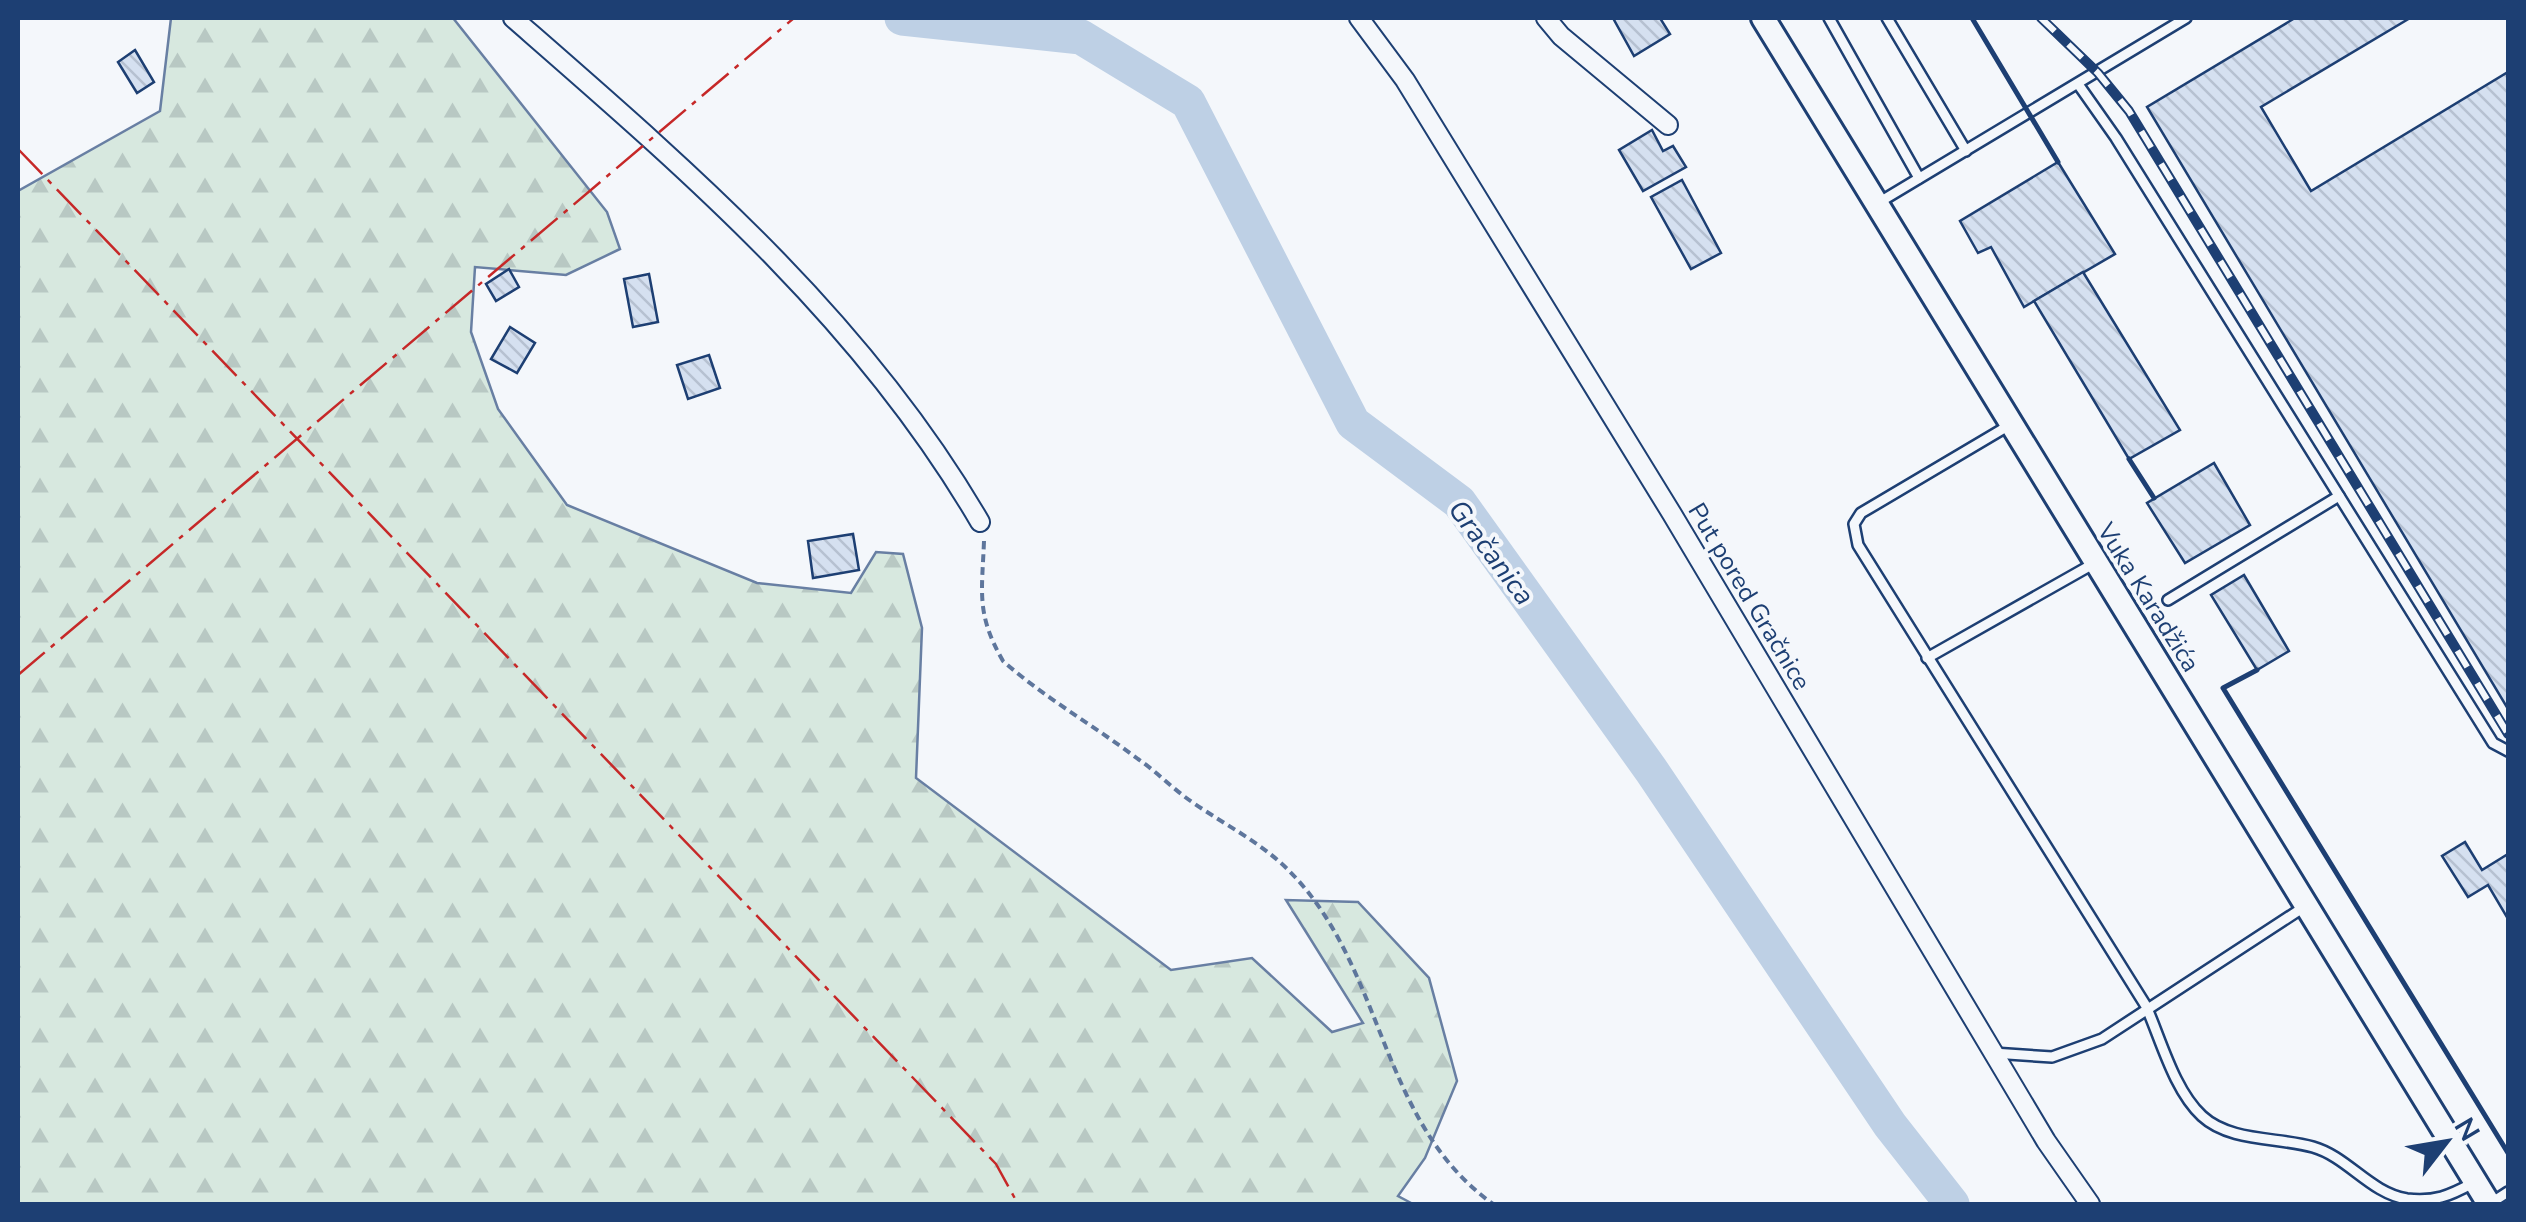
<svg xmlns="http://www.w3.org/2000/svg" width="2526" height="1222" viewBox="0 0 2526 1222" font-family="'Nunito Sans',sans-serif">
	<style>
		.forest { fill: url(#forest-firs); stroke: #687fa3; stroke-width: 2.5 }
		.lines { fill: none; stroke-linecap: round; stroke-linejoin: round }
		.river { stroke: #bed0e5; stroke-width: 35 }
		.building { fill: url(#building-back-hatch); stroke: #1d3f73; stroke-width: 2.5 }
		.service-casing { stroke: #1d3f73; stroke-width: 14 }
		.minor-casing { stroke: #1d3f73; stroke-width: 22 }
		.tertiary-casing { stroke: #1d3f73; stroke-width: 28 }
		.path { stroke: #5e769c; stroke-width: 4; stroke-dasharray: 8 5; stroke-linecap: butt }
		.service { stroke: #f4f7fb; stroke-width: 9 }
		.minor { stroke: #f4f7fb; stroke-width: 18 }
		.tertiary { stroke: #f4f7fb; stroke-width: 22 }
		.rail-casing { stroke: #1d3f73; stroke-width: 10 }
		.rail { stroke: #f4f7fb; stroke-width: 6; stroke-dasharray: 19; stroke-linecap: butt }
		.wall { stroke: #1d3f73; stroke-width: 5 }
		.power { stroke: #c62828; stroke-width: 2.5; stroke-dasharray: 35 8 5 8; stroke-linecap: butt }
		.labels { text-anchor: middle; stroke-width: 8; stroke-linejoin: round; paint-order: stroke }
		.street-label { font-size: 25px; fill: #1d3f73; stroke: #f4f7fb }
		.water-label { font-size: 28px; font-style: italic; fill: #1d3f73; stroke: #f4f7fb }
	</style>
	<defs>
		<pattern id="forest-firs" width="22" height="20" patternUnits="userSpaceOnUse" patternTransform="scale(2.5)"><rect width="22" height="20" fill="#d7e8df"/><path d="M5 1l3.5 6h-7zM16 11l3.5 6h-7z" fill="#b8c8c3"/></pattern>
		<pattern id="building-back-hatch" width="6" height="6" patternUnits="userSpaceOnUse" patternTransform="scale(2.5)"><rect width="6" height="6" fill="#d5e0f0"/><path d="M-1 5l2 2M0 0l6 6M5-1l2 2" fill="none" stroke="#b6c1d1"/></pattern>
	</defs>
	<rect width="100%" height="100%" fill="#f4f7fb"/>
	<!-- forest -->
	<path class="forest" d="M 171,18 L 453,18 L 607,212 L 620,249 L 566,275 L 475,267 L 471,332 L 498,409 L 567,505 L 757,583 L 851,593 L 876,552 L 903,554 L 922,628 L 916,778 L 1171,970 L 1252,958 L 1332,1032 L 1363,1023 L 1286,900 L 1358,902 L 1429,978 L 1457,1081 L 1425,1158 L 1398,1196 L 1413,1204 L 18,1204 L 18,191 L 160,111 Z"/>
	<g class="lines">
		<!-- river -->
		<path class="river" d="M 902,18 L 1081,37 L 1188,102 L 1353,423 L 1459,502 L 1651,770 L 1890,1125 L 1952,1204"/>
	</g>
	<!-- building -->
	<g class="building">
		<path d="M 1613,18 L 1660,18 L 1670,34 L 1634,56 Z"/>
		<path d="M 2295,18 L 2410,18 L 2261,107 L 2311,191 L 2508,72 L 2508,709 L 2147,107 Z"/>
		<path d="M 135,50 L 154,82 L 137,93 L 118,62 Z"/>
		<path d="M 1652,130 L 1663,151 L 1673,146 L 1686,167 L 1643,191 L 1619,150 Z"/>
		<path d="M 2058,162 L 2115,254 L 2024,307 L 1991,247 L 1978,253 L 1960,221 Z"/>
		<path d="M 1682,180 L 1721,253 L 1691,269 L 1651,197 Z"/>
		<path d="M 509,269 L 519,287 L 496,301 L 486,284 Z"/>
		<path d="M 2083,272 L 2180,430 L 2129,459 L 2034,301 Z"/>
		<path d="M 649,274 L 658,322 L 633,327 L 624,279 Z"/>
		<path d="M 510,327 L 535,343 L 517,373 L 491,359 Z"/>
		<path d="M 709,355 L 720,388 L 688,399 L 677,365 Z"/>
		<path d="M 2214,463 L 2250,525 L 2185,563 L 2147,503 Z"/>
		<path d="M 853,534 L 859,570 L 813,578 L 808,541 Z"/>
		<path d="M 2244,575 L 2289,651 L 2257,670 L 2211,595 Z"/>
		<path d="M 2465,842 L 2482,870 L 2508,854 L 2508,919 L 2488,885 L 2468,897 L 2442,856 Z"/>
	</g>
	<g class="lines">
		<defs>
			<g id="service">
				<path d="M 1829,18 L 1919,178"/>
				<path d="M 1887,18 L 1966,151"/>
				<path d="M 2078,84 L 2116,138 L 2493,743 L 2508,751"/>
				<path d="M 1878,203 L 2186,18"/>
				<path d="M 2008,426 L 1861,513 L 1854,524 L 1858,545 L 2146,1006 C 2161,1040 2174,1090 2202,1116 C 2230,1142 2278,1137 2313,1147 C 2348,1157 2370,1193 2407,1199 C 2435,1202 2449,1196 2473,1183"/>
				<path d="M 2168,600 L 2339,496"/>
				<path d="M 1927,658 L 2093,564"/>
				<path d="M 1993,1053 L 2052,1057 L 2102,1039 L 2304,907"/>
				<path d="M 2491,1203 L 2508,1192"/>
			</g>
			<g id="minor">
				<path d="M 513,18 C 687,170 862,319 980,522"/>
				<path d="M 1359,18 L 1405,80 L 1672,514 L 2046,1141 L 2090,1204"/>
				<path d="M 1546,18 L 1561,36 L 1668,125"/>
			</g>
			<path id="tertiary" d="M 1763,18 L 2489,1204"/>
		</defs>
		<!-- service casing -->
		<use href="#service" class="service-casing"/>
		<!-- minor casing -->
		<use href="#minor" class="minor-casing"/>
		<!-- tertiary casing -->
		<use href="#tertiary" class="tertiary-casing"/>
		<!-- path -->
		<path class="path" d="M 984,541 C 982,593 976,614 1003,661 C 1045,698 1093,725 1138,759 C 1157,772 1173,789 1192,802 C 1228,827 1265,844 1295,877 C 1386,975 1380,1123 1493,1204"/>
		<!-- service -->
		<use href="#service" class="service"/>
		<!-- minor -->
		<use href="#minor" class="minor"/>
		<!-- tertiary -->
		<use href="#tertiary" class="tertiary"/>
		<defs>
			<path id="rail" d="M 2041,18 L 2098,73 L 2129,111 L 2508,734"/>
		</defs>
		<!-- rail casing -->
		<use href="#rail" class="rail-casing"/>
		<!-- rail -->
		<use href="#rail" class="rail"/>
		<!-- wall -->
		<g class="wall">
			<path d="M 1972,18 L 2058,162"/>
			<path d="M 2129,459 L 2154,498"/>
			<path d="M 2257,670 L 2223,688 L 2508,1153"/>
		</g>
		<!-- power -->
		<g class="power">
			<path d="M 18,20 L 21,18"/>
			<path d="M 18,149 L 996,1164 L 1018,1204"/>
			<path d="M 18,675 L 794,18"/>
		</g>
	</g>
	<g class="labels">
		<!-- street labels -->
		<g class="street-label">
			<text transform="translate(1750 596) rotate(59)" y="9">Put pored Gračnice</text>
			<text transform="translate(2149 597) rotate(58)" y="9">Vuka Karadžića</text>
		</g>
		<!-- water labels -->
		<g class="water-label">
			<text transform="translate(1492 552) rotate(53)" y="10">Gračanica</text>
		</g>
	</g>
	<!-- border -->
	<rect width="2526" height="1222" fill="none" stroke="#1d3f73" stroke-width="40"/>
	<!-- north arrow -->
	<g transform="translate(2446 1142) rotate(59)" stroke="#f4f7fb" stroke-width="8" paint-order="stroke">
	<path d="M0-8L18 38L0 25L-18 38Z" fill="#1d3f73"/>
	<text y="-15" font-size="28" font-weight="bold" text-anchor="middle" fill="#1d3f73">N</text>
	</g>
</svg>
